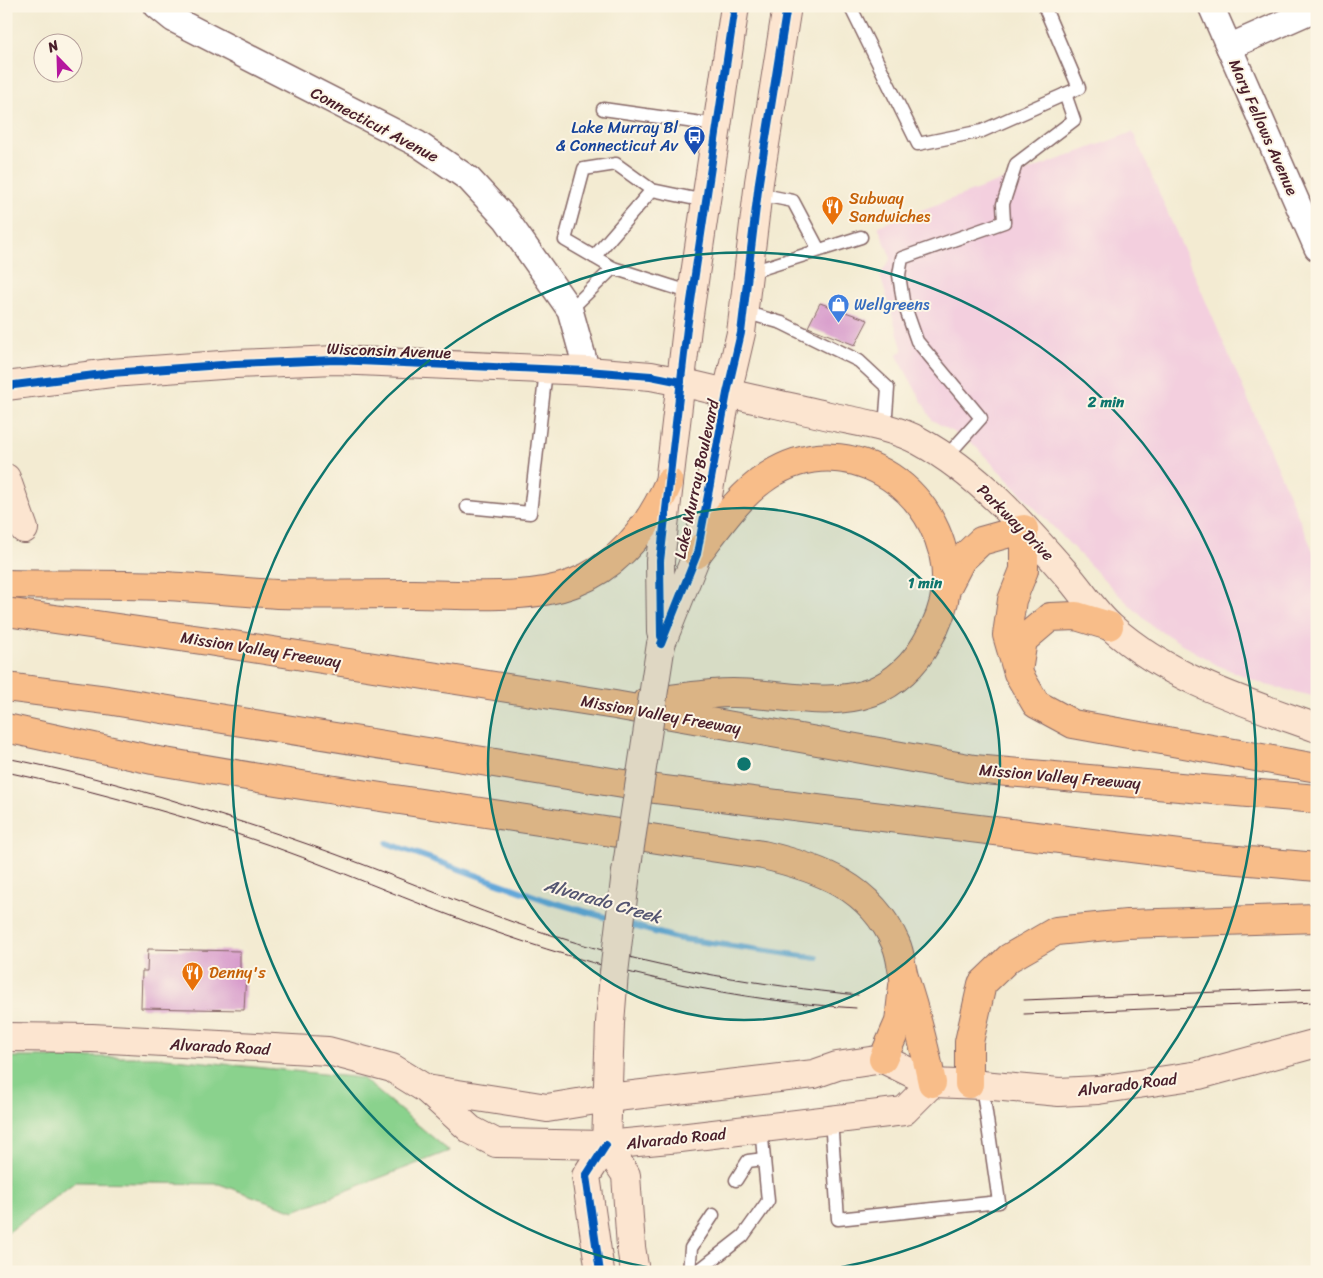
<svg xmlns="http://www.w3.org/2000/svg" width="1323" height="1278" viewBox="0 0 1323 1278" font-family="Sriracha,sans-serif">
	<style>
		.built { fill: #f3cfde }
		.green { fill: #8ad28d; stroke: #6a785c }
		.lines { fill: none; stroke-linecap: round; stroke-linejoin: round }
		.stream { stroke: #64a7d9; stroke-width: 6 }
		.building { fill: #d596ca }
		.lane-casing { stroke: #856665; stroke-width: 15 }
		.street-casing { stroke: #856665; stroke-width: 28 }
		.secondary-casing { stroke: #856665; stroke-width: 30 }
		.highway-casing { stroke: #856665; stroke-width: 30 }
		.lane { stroke: #fff; stroke-width: 12 }
		.street { stroke: #fff; stroke-width: 25 }
		.secondary { stroke: #fce5d0; stroke-width: 28 }
		.highway { stroke: #f8bd89; stroke-width: 28 }
		.tram { stroke: #4a1f2b; stroke-width: 1 }
		.secondary-bridge-casing { stroke: #856665; stroke-width: 30; stroke-linecap: butt }
		.secondary-bridge { stroke: #fce5d0; stroke-width: 28 }
		.cycleway-casing { stroke: #fcf5e5; stroke-width: 11 }
		.cycleway { stroke: #0057b8; stroke-width: 8 }
		.ring { fill: none; stroke: #0f766e; stroke-width: 2.5 }
		.labels { text-anchor: middle; stroke-width: 4; stroke-linejoin: round; paint-order: stroke }
		.street-label { font-size: 16px; fill: #4a1f2b; stroke: #fcf5e5 }
		.transit-label { font-size: 16px; fill: #164399; stroke: #fcf5e5; text-anchor: end }
		.food-label { font-size: 16px; fill: #c56008; stroke: #fcf5e5; text-anchor: start }
		.shop-label { font-size: 16px; fill: #366cbe; stroke: #fcf5e5; text-anchor: start }
		.water-label { font-size: 18px; font-style: italic; fill: #545571; stroke: #fcf5e5 }
		.centre { fill: #0f766e; stroke: #fcf5e5; stroke-width: 2.5 }
		.ring-label { font-size: 15px; text-anchor: middle; font-weight: bold; fill: #0f766e; stroke: #fcf5e5; stroke-width: 4; stroke-linejoin: round; paint-order: stroke }
	</style>
	<rect width="100%" height="100%" fill="#fcf5e5"/>
	<filter id="ink" filterUnits="userSpaceOnUse"><feTurbulence type="fractalNoise" baseFrequency=".02" numOctaves="2"/><feDisplacementMap in="SourceGraphic" scale="10" xChannelSelector="R" yChannelSelector="G"/><feConvolveMatrix kernelMatrix="1 2 1 2 8 2 1 2 1" color-interpolation-filters="sRGB"/></filter>
	<filter id="wash" filterUnits="userSpaceOnUse"><feTurbulence type="fractalNoise" baseFrequency=".0096" numOctaves="4" result="noise"/><feDisplacementMap in="SourceGraphic" scale="20" xChannelSelector="R" yChannelSelector="G"/><feGaussianBlur stdDeviation="1.12" result="paint"/><feColorMatrix in="noise" values="0 0 0 0 0 0 0 0 0 0 0 0 0 0 0 0 0 1.4 0 .05"/><feComposite in="paint" operator="in"/></filter>
	<g filter="url(#wash)">
		<rect width="100%" height="100%" fill="#f3ebd2"/>
		<!-- built -->
		<path class="built" d="M 1133,132 L 1317,560 L 1317,697 L 1266,685 L 1217,665 L 1152,626 L 1118,594 L 972,443 L 932,420 L 896,354 L 903,351 L 880,275 L 891,258 L 878,226 Z"/>
		<!-- green -->
		<path class="green" d="M 6,1057 L 156,1057 L 362,1078 L 449,1151 L 294,1211 L 219,1184 L 75,1182 L 6,1234 Z"/>
		<g class="lines">
			<!-- stream -->
			<g class="stream">
				<path d="M 387,843 L 548,901 L 615,920"/>
				<path d="M 627,924 L 676,938 L 817,958"/>
			</g>
		</g>
		<g id="blocks">
			<!-- building -->
			<g class="building">
				<path d="M 820,303 L 868,320 L 855,345 L 808,327 Z"/>
				<path d="M 148,949 L 240,951 L 240,973 L 246,973 L 244,1010 L 141,1008 L 142,971 L 147,971 Z"/>
			</g>
		</g>
	</g>
	<g filter="url(#ink)">
		<use href="#blocks" fill-opacity="0" stroke="#856665" stroke-width="1"/>
		<g class="lines">
			<defs>
				<g id="lane">
					<path d="M 850,6 L 918,144 L 982,131 L 1079,88 L 1044,6"/>
					<path d="M 603,109 L 716,125"/>
					<path d="M 758,194 L 793,201 L 819,250"/>
					<path d="M 594,257 L 652,190"/>
					<path d="M 613,268 L 565,240 L 584,169 L 616,164 L 652,190 L 705,201"/>
					<path d="M 748,273 L 861,237"/>
					<path d="M 570,310 L 613,268 L 692,293"/>
					<path d="M 744,312 L 782,323 L 859,361 L 888,388 L 885,428"/>
					<path d="M 945,458 L 981,418 L 917,341 L 903,301 L 899,275 L 902,258 L 1004,222 L 1003,204 L 1016,164 L 1074,120 L 1065,94"/>
					<path d="M 467,507 L 530,513 L 546,370"/>
					<path d="M 831,1119 L 838,1219 L 999,1202 L 982,1085"/>
					<path d="M 736,1180 L 748,1161 L 764,1159"/>
					<path d="M 689,1272 L 691,1248 L 713,1215"/>
					<path d="M 697,1272 L 743,1236 L 768,1201 L 761,1128"/>
				</g>
				<g id="street">
					<path d="M 157,6 L 173,19 L 418,144 L 469,179 L 506,219 L 570,310 L 587,371"/>
					<path d="M 1211,6 L 1317,248"/>
					<path d="M 1229,47 L 1317,8"/>
				</g>
				<g id="secondary">
					<path d="M 6,386 L 111,373 L 235,364 L 336,360 L 587,371 L 651,376 L 681,382 C 729,394 777,404 825,415 C 856,422 891,426 919,441 C 978,473 1024,526 1067,575 C 1082,592 1094,612 1111,627 C 1169,679 1245,702 1317,728"/>
					<path d="M 6,478 L 24,529"/>
					<path d="M 661,632 L 660,561 L 687,328 L 735,6"/>
					<path d="M 661,644 L 697,554 L 727,393 L 741,333 L 759,182 L 787,6"/>
					<path d="M 6,1037 L 92,1038 L 328,1051 L 392,1068 L 426,1089 L 471,1130 L 496,1143 L 606,1145 L 680,1138 L 904,1111 L 932,1083"/>
					<path d="M 426,1089 L 547,1108 L 608,1098 L 814,1074 L 837,1066 L 883,1059 L 932,1083 L 982,1085 L 1059,1092 L 1098,1090 L 1199,1075 L 1317,1043"/>
					<path d="M 606,1145 L 626,1175 L 631,1247 L 635,1272"/>
					<path d="M 600,1272 L 586,1176 L 606,1145 L 610,1023 L 614,973"/>
				</g>
				<g id="highway">
					<path d="M 6,584 C 59,585 112,584 165,586 C 202,588 240,592 277,594 C 323,595 368,594 413,594 C 463,594 527,601 574,583 C 620,565 650,525 669,482"/>
					<path d="M 946,589 L 961,560 L 981,541 L 1024,529 L 1024,570 L 1012,600 L 1007,635 L 1018,673 L 1036,704 L 1073,724 L 1317,768"/>
					<path d="M 6,612 L 208,641 L 615,705 L 974,769 L 1317,799"/>
					<path d="M 1018,671 L 1023,640 L 1050,617 L 1076,616 L 1109,626"/>
					<path d="M 6,687 L 107,700 L 648,788 L 1204,857 L 1317,867"/>
					<path d="M 646,702 C 675,699 704,693 733,693 C 777,693 829,708 872,692 C 895,683 915,664 927,642 C 936,627 944,607 946,589 C 952,495 851,422 768,476 C 739,495 718,527 697,554"/>
					<path d="M 6,728 L 153,760 L 282,782 L 763,855 C 819,868 871,886 896,944 C 901,955 901,969 905,980 C 916,1015 925,1048 932,1083"/>
					<path d="M 883,1059 L 899,1022 L 903,986"/>
					<path d="M 969,1084 L 969,1042 L 982,984 L 1009,958 L 1056,931 L 1127,924 L 1317,918"/>
				</g>
			</defs>
			<!-- lane casing -->
			<use href="#lane" class="lane-casing"/>
			<!-- street casing -->
			<use href="#street" class="street-casing"/>
			<!-- secondary casing -->
			<use href="#secondary" class="secondary-casing"/>
			<!-- highway casing -->
			<use href="#highway" class="highway-casing"/>
			<!-- lane -->
			<use href="#lane" class="lane"/>
			<!-- street -->
			<use href="#street" class="street"/>
			<!-- secondary -->
			<use href="#secondary" class="secondary"/>
			<!-- highway -->
			<use href="#highway" class="highway"/>
			<!-- tram -->
			<g class="tram">
				<path d="M 6,758 C 59,768 110,782 162,797 C 220,815 278,833 335,854 C 415,883 492,918 574,942 C 668,970 760,985 858,995"/>
				<path d="M 6,772 C 83,788 159,809 234,833 C 326,863 413,904 504,935 C 617,974 737,1001 856,1008"/>
				<path d="M 1024,1000 L 1317,988"/>
				<path d="M 1024,1014 L 1317,1002"/>
			</g>
			<defs>
				<path id="secondary-bridge" d="M 614,973 L 626,872 L 661,644"/>
			</defs>
			<!-- secondary-bridge casing -->
			<use href="#secondary-bridge" class="secondary-bridge-casing"/>
			<!-- secondary-bridge -->
			<use href="#secondary-bridge" class="secondary-bridge"/>
			<defs>
				<g id="cycleway">
					<path d="M 6,386 L 111,373 L 235,364 L 336,360 L 587,371 L 651,376 L 681,382"/>
					<path d="M 661,636 L 660,561 L 687,328 L 735,6"/>
					<path d="M 661,644 L 697,554 L 727,393 L 741,333 L 759,182 L 787,6"/>
					<path d="M 600,1272 L 586,1176 L 606,1145"/>
				</g>
			</defs>
			<!-- cycleway casing -->
			<use href="#cycleway" class="cycleway-casing"/>
			<!-- cycleway -->
			<use href="#cycleway" class="cycleway"/>
		</g>
	</g>
	<!-- distance rings -->
	<circle cx="744" cy="764" r="256" fill="#0f766e" fill-opacity=".12"/>
	<g class="ring">
		<circle cx="744" cy="764" r="256"/>
		<path d="M677 1272A512 512 0 1 1 811 1272"/>
	</g>
	<!-- icons -->
	<defs>
		<symbol id="bus-pin" viewBox="-11 -11 22 30"><path d="M0 17L-7.5 6A9.5 9.5 0 1 1 7.5 6Z" fill="#1a4fb4" stroke="#fcf5e5"/><path d="M-5-6H5V4H4V6H2V4H-2V6H-4V4H-5ZM-3.5-4V0h7V-4ZM-3.5 1.2v1.5H-2V1.2ZM2 1.2v1.5H3.5V1.2Z" fill="#fff"/></symbol>
		<symbol id="restaurant-pin" viewBox="-11 -11 22 30"><path d="M0 17L-7.5 6A9.5 9.5 0 1 1 7.5 6Z" fill="#e8710a" stroke="#fcf5e5"/><path d="M-5-6h1v4h1v-4h1v4h1v-4h1v5L-1.5 .5V6h-2V.5L-5-1ZM5-6V6H3V1.5H1.5Q1.5-4 5-6Z" fill="#fff"/></symbol>
		<symbol id="shop-pin" viewBox="-11 -11 22 30"><path d="M0 17L-7.5 6A9.5 9.5 0 1 1 7.5 6Z" fill="#3f7fe0" stroke="#fcf5e5"/><path d="M-5-2.5h2.3a2.7 3.5 0 0 1 5.4 0H5L5.5 6h-11ZM-1.5-2.5h3a1.5 2.3 0 0 0-3 0Z" fill="#fff"/></symbol>
	</defs>
	<g fill-rule="evenodd">
		<use href="#bus-pin" x="682" y="124" width="25" height="34"/>
		<use href="#restaurant-pin" x="820" y="194" width="25" height="34"/>
		<use href="#shop-pin" x="826" y="292" width="25" height="34"/>
		<use href="#restaurant-pin" x="180" y="960" width="25" height="34"/>
	</g>
	<g class="labels">
		<!-- street labels -->
		<g class="street-label">
			<text transform="translate(375 124) rotate(28)" y="6">Connecticut Avenue</text>
			<text transform="translate(1264 127) rotate(66)" y="6">Mary Fellows Avenue</text>
			<text transform="translate(389 350) rotate(2)" y="6">Wisconsin Avenue</text>
			<text transform="translate(696 479) rotate(-78)" y="6">Lake Murray Boulevard</text>
			<text transform="translate(1016 522) rotate(45)" y="6">Parkway Drive</text>
			<text transform="translate(261 649) rotate(9)" y="6">Mission Valley Freeway</text>
			<text transform="translate(661 714) rotate(10)" y="6">Mission Valley Freeway</text>
			<text transform="translate(1060 776) rotate(5)" y="6">Mission Valley Freeway</text>
			<text transform="translate(220 1046) rotate(3)" y="6">Alvarado Road</text>
			<text transform="translate(1127 1084) rotate(-7)" y="6">Alvarado Road</text>
			<text transform="translate(676 1138) rotate(-6)" y="6">Alvarado Road</text>
		</g>
		<!-- transit labels -->
		<g class="transit-label">
			<text x="678" y="133">Lake Murray Bl<tspan x="678" dy="18">&amp; Connecticut Av</tspan></text>
		</g>
		<!-- food labels -->
		<g class="food-label">
			<text x="849" y="204">Subway<tspan x="849" dy="18">Sandwiches</tspan></text>
			<text x="209" y="978">Denny's</text>
		</g>
		<!-- shop labels -->
		<g class="shop-label">
			<text x="854" y="310">Wellgreens</text>
		</g>
		<!-- water labels -->
		<g class="water-label">
			<text transform="translate(603 901) rotate(16)" y="6">Alvarado Creek</text>
		</g>
	</g>
	<circle cx="744" cy="764" r="8" class="centre"/>
	<g class="ring-label">
		<text x="1106" y="407">2 min</text>
		<text x="925" y="588">1 min</text>
	</g>
	<!-- margin -->
	<rect width="1323" height="1278" fill="none" stroke="#fcf5e5" stroke-width="25"/>
	<!-- north arrow -->
	<g transform="translate(58 58) rotate(337)"><circle r="24" fill="#fcf5e5" stroke="#b59f9b"/>
	<path d="M0-4L9 19L0 12L-9 19Z" fill="#b5179e"/>
	<text y="-8" font-size="14" font-weight="bold" text-anchor="middle" fill="#4a1f2b">N</text>
	</g>
</svg>
